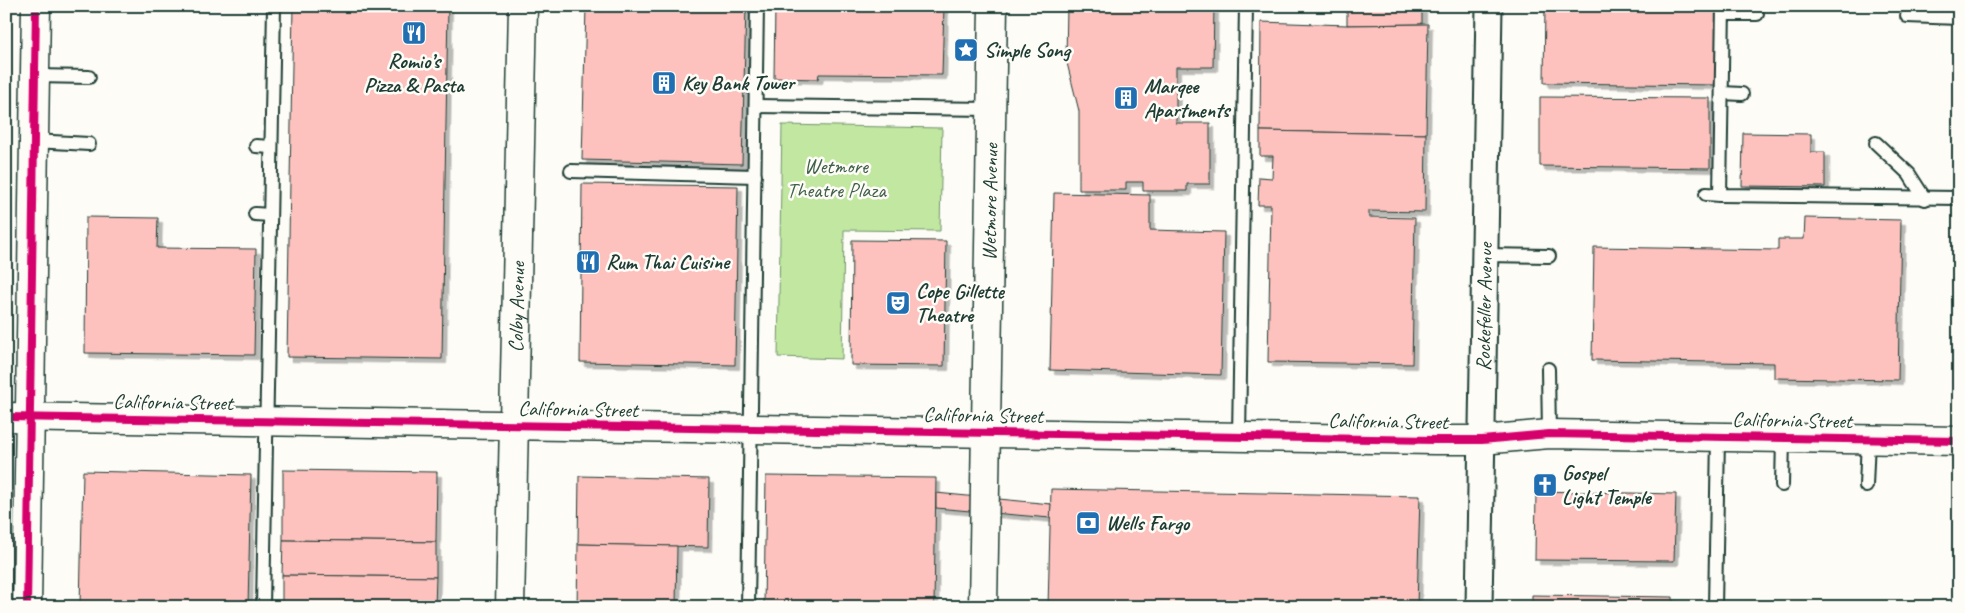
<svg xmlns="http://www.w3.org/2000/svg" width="1965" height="613" viewBox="0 0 1965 613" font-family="Caveat,sans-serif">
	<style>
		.green { fill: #c2e7a1; stroke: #70926a }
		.building { fill: #fdc1be; stroke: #1f3d34; filter: url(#shadow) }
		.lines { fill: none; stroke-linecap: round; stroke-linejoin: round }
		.lane-casing { stroke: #1f3d34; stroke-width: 16 }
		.street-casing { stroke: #1f3d34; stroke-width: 29 }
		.secondary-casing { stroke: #1f3d34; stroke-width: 31 }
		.lane { stroke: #fdfcf7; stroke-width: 12 }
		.street { stroke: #fdfcf7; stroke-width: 25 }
		.secondary { stroke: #fdfcf7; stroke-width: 28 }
		.cycleway-casing { stroke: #fdfcf7; stroke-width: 11 }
		.cycleway { stroke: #d6006c; stroke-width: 8 }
		.labels { text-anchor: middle; stroke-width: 5; stroke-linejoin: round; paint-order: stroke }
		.poi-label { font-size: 21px; font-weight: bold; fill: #1f3d34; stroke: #fdfcf7; text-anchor: start }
		.park-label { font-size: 21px; fill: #405f4a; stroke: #fdfcf7 }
		.street-label { font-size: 21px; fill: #1f3d34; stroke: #fdfcf7 }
	</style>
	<defs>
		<filter id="shadow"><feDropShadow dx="4.5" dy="4.5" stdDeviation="0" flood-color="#0004"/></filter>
	</defs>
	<rect width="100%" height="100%" fill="#fdfcf7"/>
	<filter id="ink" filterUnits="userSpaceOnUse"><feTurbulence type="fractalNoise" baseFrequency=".02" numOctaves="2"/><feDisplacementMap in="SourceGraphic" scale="10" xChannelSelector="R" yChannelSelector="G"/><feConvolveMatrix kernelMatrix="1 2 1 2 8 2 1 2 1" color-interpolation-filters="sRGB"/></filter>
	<g filter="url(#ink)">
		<!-- green -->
		<path class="green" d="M 782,125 L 942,128 L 940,231 L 844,230 L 842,359 L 778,357 Z"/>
		<!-- building -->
		<g class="building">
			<path d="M 293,6 L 448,6 L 442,359 L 287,357 Z"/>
			<path d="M 586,6 L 746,6 L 742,164 L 582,160 Z"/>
			<path d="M 775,6 L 944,6 L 942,75 L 819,74 L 818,79 L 774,78 Z"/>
			<path d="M 1067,6 L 1214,6 L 1213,67 L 1176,67 L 1176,123 L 1210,123 L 1210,184 L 1187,184 L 1187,191 L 1143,191 L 1143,182 L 1126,182 L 1126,190 L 1079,190 L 1079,111 L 1066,59 Z"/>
			<path d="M 1347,6 L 1422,6 L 1422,24 L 1347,25 Z"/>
			<path d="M 1545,6 L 1717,6 L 1716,85 L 1544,83 Z"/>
			<path d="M 1261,22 L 1347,25 L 1428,24 L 1426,134 L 1260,131 Z"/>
			<path d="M 1540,97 L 1710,98 L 1710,168 L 1540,166 Z"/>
			<path d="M 1260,131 L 1426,134 L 1425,212 L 1369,211 L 1369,217 L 1415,218 L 1412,364 L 1268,362 L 1271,205 L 1258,205 L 1259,177 L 1272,178 L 1273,156 L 1260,156 Z"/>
			<path d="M 1743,133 L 1811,134 L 1811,152 L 1825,152 L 1825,187 L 1742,186 Z"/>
			<path d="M 582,184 L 738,186 L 735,365 L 580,362 Z"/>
			<path d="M 1054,193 L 1150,195 L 1150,230 L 1224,232 L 1221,375 L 1050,370 Z"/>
			<path d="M 86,217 L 158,218 L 157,248 L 256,249 L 254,355 L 85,353 Z"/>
			<path d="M 1805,218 L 1901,220 L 1898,380 L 1774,378 L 1774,363 L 1592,360 L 1594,247 L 1778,250 L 1778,239 L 1804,239 Z"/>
			<path d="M 852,240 L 946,241 L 944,366 L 851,365 Z"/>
			<path d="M 283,470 L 437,472 L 436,542 L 283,540 Z"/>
			<path d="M 83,471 L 251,475 L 248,607 L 80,607 Z"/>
			<path d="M 579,476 L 709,479 L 708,547 L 578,544 Z"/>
			<path d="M 766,476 L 936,478 L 934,607 L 764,607 Z"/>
			<path d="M 1051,489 L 1420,496 L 1417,607 L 1048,607 Z"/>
			<path d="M 1536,491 L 1676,494 L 1674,561 L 1535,560 Z"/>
			<path d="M 936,493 L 1051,504 L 1050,518 L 936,508 Z"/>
			<path d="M 283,540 L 436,542 L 436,577 L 282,575 Z"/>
			<path d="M 578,544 L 677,546 L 676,607 L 577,607 Z"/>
			<path d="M 282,575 L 436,577 L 435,607 L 282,607 Z"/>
			<path d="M 1532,595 L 1673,597 L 1673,607 L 1532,607 Z"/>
		</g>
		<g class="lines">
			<defs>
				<g id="lane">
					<path d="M 1723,6 L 1720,195 L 1959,198"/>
					<path d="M 1723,14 L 1757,14"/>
					<path d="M 1907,16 L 1959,18"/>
					<path d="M 35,76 L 89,77"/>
					<path d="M 1722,93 L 1742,94"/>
					<path d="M 756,106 L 991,109"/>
					<path d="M 34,141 L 89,144"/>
					<path d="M 1876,143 L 1909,174 L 1925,199"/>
					<path d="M 256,146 L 271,147"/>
					<path d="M 571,171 L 755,176"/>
					<path d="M 1706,194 L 1720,195"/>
					<path d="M 255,214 L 270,215"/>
					<path d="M 1485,255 L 1549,256"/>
					<path d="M 1548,369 L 1549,434"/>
					<path d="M 1239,436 L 1246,6"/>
					<path d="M 1782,485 L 1783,438"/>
					<path d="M 1866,486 L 1868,439"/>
					<path d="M 263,607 L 274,6"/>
					<path d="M 748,607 L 757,6"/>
					<path d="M 1715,607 L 1718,437"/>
				</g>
				<g id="street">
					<path id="s1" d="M 1479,607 L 1489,6"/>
				</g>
				<g id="secondary">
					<path d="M 6,417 L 1434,440 L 1482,440 L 1549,434 L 1959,441"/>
					<path d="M 27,607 L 36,6"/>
					<path id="s2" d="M 510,607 L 523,6"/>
					<path id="s3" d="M 983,607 L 993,6"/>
				</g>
			</defs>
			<!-- lane casing -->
			<use href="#lane" class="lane-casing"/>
			<!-- street casing -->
			<use href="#street" class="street-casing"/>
			<!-- secondary casing -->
			<use href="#secondary" class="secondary-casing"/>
			<!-- lane -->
			<use href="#lane" class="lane"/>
			<!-- street -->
			<use href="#street" class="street"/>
			<!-- secondary -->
			<use href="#secondary" class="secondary"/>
			<defs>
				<g id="cycleway">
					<path d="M 6,417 L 1434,440 L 1482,440 L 1549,434 L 1959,441"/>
					<path d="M 27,607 L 36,6"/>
				</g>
			</defs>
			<!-- cycleway casing -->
			<use href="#cycleway" class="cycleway-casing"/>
			<!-- cycleway -->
			<use href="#cycleway" class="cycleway"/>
		</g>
	</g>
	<!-- icons -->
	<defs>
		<symbol id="restaurant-square" viewBox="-11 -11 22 22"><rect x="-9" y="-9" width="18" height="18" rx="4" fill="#1f6fb2" stroke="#fdfcf7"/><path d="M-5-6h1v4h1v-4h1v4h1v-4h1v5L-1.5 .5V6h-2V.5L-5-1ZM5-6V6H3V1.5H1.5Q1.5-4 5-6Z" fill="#fff"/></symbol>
		<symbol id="sight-square" viewBox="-11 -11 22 22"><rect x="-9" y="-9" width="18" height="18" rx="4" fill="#1f6fb2" stroke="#fdfcf7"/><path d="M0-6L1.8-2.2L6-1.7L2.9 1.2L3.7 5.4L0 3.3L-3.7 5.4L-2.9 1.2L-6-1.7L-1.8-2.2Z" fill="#fff"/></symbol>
		<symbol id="building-square" viewBox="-11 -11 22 22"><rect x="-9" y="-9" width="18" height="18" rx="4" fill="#1f6fb2" stroke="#fdfcf7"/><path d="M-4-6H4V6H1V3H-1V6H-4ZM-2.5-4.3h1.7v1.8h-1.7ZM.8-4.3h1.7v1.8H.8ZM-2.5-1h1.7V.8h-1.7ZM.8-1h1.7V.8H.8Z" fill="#fff"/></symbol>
		<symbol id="theatre-square" viewBox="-11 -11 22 22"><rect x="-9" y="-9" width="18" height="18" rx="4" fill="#1f6fb2" stroke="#fdfcf7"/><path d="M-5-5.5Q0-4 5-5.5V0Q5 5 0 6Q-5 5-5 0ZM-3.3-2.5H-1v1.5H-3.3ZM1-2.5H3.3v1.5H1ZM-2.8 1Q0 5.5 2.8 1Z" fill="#fff"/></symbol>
		<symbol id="church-square" viewBox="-11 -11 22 22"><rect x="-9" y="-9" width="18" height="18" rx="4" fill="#1f6fb2" stroke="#fdfcf7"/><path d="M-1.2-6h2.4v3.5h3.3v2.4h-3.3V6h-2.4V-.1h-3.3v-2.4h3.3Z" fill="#fff"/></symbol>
		<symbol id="bank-square" viewBox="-11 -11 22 22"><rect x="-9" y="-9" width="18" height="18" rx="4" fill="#1f6fb2" stroke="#fdfcf7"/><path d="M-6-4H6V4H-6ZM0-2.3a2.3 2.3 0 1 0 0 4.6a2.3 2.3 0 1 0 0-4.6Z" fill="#fff"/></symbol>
	</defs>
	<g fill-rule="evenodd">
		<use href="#restaurant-square" x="400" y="19" width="28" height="28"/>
		<use href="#sight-square" x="952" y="36" width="28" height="28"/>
		<use href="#building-square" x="650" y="69" width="28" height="28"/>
		<use href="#building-square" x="1112" y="84" width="28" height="28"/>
		<use href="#restaurant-square" x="574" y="248" width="28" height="28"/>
		<use href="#theatre-square" x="884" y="289" width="28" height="28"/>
		<use href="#church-square" x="1531" y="471" width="28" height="28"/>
		<use href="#bank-square" x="1074" y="509" width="28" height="28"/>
	</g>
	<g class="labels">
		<!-- poi labels -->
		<g class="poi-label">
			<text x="984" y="57">Simple Song</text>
			<text x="414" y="68" text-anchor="middle">Romio’s<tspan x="414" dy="24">Pizza &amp; Pasta</tspan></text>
			<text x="682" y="90">Key Bank Tower</text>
			<text x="1144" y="93">Marqee<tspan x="1144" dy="24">Apartments</tspan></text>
			<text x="606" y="269">Rum Thai Cuisine</text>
			<text x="916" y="298">Cope Gillette<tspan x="916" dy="24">Theatre</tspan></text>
			<text x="1562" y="480">Gospel<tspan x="1562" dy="24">Light Temple</tspan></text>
			<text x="1106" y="530">Wells Fargo</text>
		</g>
		<!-- park labels -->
		<g class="park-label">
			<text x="836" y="173">Wetmore<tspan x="836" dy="24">Theatre Plaza</tspan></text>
		</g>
		<!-- street labels -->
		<g class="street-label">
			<text dy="7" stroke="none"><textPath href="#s3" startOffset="405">Wetmore Avenue</textPath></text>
			<text dy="7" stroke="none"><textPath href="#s2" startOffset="300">Colby Avenue</textPath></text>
			<text dy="7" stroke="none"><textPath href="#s1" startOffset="300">Rockefeller Avenue</textPath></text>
			<text transform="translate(173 402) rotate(1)" y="7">California Street</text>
			<text transform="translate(578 409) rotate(1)" y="7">California Street</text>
			<text transform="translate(983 415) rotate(1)" y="7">California Street</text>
			<text transform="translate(1792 420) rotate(1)" y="7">California Street</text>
			<text transform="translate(1388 421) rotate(1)" y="7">California Street</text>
		</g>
	</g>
	<!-- margin -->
	<rect width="1965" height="613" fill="none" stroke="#fdfcf7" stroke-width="25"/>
	<rect x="12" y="12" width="1940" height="588" fill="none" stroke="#1f3d34" stroke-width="2" filter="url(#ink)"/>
</svg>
